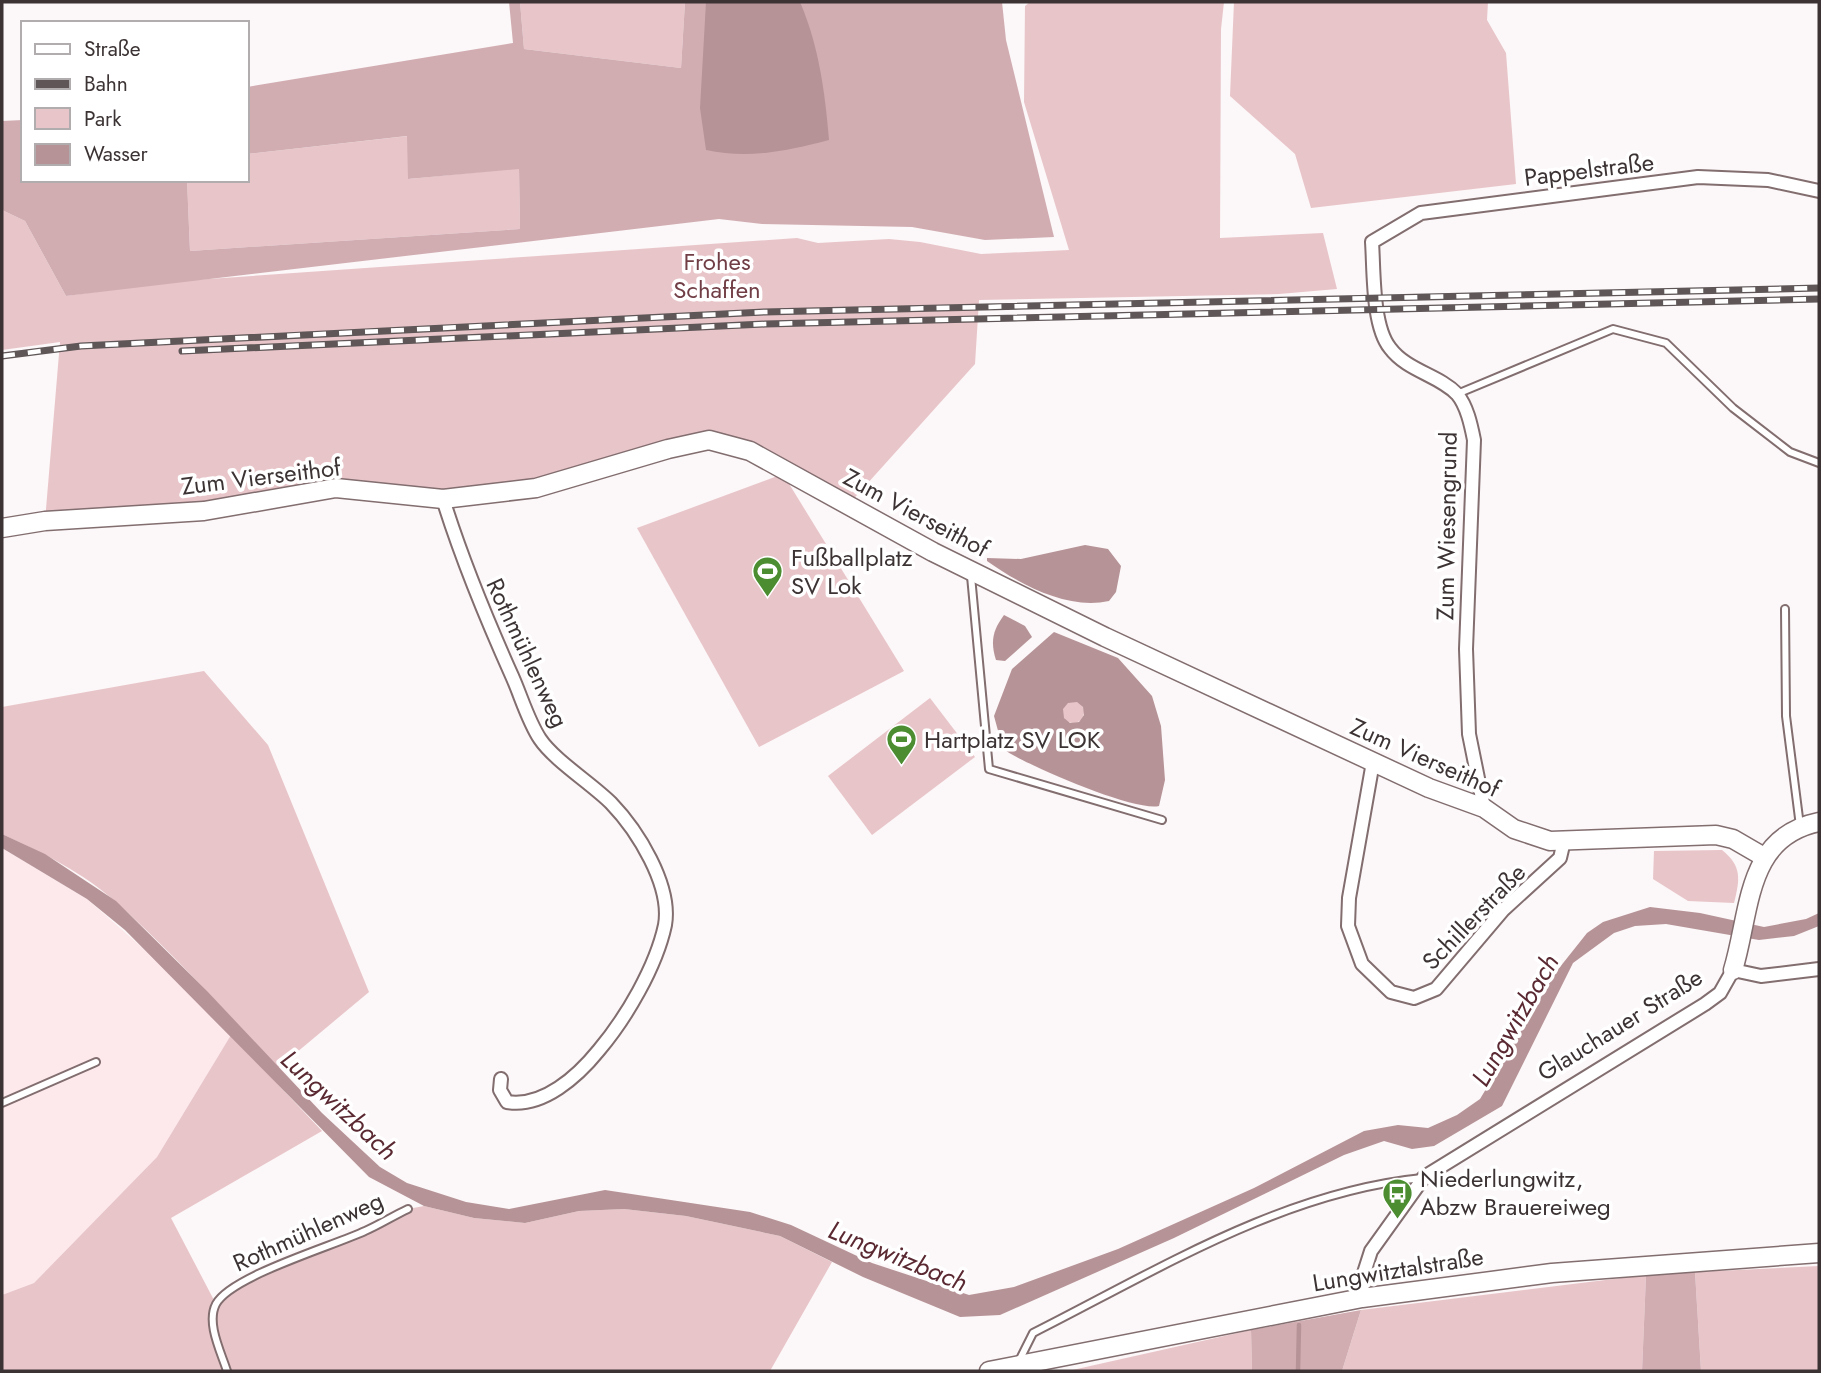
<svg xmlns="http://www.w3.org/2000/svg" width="1821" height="1373" viewBox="0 0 1821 1373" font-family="Jost,sans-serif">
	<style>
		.built { fill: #fde9ec }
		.green { fill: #e8c5c9 }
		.forest { fill: #d1adb2 }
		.water { fill: #b69397; fill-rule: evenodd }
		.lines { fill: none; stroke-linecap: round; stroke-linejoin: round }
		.stream { stroke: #b69397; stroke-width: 4.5 }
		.lane-casing { stroke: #826d6f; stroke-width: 10 }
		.street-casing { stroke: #826d6f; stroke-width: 16 }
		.secondary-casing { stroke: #826d6f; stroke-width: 21 }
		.lane { stroke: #fff; stroke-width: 6 }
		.street { stroke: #fff; stroke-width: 12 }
		.secondary { stroke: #fff; stroke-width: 18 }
		.rail-casing { stroke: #5e5657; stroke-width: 7 }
		.rail { stroke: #fff; stroke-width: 4.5; stroke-dasharray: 13; stroke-linecap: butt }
		.labels { text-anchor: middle; stroke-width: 7; stroke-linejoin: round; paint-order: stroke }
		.street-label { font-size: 24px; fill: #3c3334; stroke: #fff }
		.park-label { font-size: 24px; fill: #713e46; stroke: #fff }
		.poi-label { font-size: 24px; fill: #3c3334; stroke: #fff; text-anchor: start }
		.water-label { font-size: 26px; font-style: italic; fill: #5a2932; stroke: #fff }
	</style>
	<rect width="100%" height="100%" fill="#fcf7f8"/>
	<!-- built -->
	<path class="built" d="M 2,848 L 87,899 L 163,966 L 231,1035 L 157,1157 L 34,1283 L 2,1295 Z"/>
	<!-- green -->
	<g class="green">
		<path d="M 520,2 L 685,2 L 681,68 L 524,49 Z"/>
		<path d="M 1030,2 L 1224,2 L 1221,29 L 1220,238 L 1323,233 L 1337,289 L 1279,294 L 979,300 L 975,364 L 848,505 L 709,440 L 609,465 L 443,499 L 335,488 L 45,521 L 60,342 L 2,350 L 2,210 L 25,221 L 66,296 L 165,282 L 797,238 L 818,243 L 889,239 L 920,242 L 981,254 L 1069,250 L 1024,102 L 1025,6 Z"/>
		<path d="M 1234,2 L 1488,2 L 1487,20 L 1506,53 L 1516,184 L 1311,208 L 1295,154 L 1230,96 Z"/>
		<path d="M 408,136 L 409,179 L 519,168 L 520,229 L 190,251 L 187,180 L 247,180 L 247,154 Z"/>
		<path d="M 783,474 L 904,671 L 759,747 L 637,528 Z"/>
		<path d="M 204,671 L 268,745 L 369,992 L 278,1068 C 226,1012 174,954 117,903 C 84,873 41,852 2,834 L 2,707 Z"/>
		<path d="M 930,698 L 975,757 L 872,835 L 828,776 Z"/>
		<circle cx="1073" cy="712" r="11"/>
		<path d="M 1722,850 C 1742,866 1740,879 1734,903 L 1688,901 L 1653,879 L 1654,851 Z"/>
		<path d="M 231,1035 L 322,1131 L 171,1218 L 216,1304 L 227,1292 L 270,1269 L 365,1231 L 408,1209 L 424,1206 L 474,1218 L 525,1223 L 579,1211 L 624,1209 L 686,1216 L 780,1236 L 832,1262 L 770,1371 L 2,1371 L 2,1295 L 34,1283 L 157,1157 Z"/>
		<path d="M 1819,1266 L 1819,1371 L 1701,1371 L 1695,1272 Z"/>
		<path d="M 1646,1275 L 1642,1371 L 1342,1371 L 1361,1310 Z"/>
		<path d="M 1251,1330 L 1252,1371 L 1068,1371 Z"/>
	</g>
	<!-- forest -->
	<g class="forest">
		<path d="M 509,2 L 520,2 L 524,49 L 681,68 L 685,2 L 1002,2 L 1006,40 L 1054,237 L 985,240 L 912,227 L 762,224 L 719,219 L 66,296 L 25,221 L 2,210 L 2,121 L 23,120 L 23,180 L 187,180 L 190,251 L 520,229 L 519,169 L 408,179 L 407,136 L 247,154 L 247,87 L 513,43 Z"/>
		<path d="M 1695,1272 L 1701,1371 L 1642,1371 L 1646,1275 Z"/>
		<path d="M 1361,1310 L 1342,1371 L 1252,1371 L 1251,1330 Z"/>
	</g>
	<!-- water -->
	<g class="water">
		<path d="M 706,2 L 800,2 C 819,46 825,93 829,140 C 788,151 748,159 706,150 L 700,108 Z"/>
		<path d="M 1085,545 L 1108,549 L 1121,566 L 1116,592 L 1109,601 C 1067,610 1021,585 987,561 L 987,558 L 1021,559 Z"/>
		<path d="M 1004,615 L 1025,626 L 1032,637 L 1005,661 L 996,660 C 990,641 993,630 1004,615 Z"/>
		<path d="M 1054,632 L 1118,658 L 1152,696 L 1161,726 L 1165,780 L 1159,806 C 1135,812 1026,765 1003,749 L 994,716 L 1012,669 ZM 1077,702 L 1083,707 L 1084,715 L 1079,722 L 1070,723 L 1064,718 L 1063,709 L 1068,703 Z"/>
		<path d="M 2,834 L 45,854 L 116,901 L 207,991 L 322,1113 L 380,1167 L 407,1183 L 466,1202 L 509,1209 L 605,1190 L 750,1212 L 791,1225 L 872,1263 L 969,1295 L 1014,1287 L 1118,1249 L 1254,1188 L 1364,1131 L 1398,1125 L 1428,1128 L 1457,1115 L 1480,1099 L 1556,972 L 1587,933 L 1603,922 L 1650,907 L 1700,913 L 1764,927 L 1806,919 L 1819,913 L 1819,926 L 1794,936 L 1759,940 L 1666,924 L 1635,926 L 1614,933 L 1573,963 L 1502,1106 L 1434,1146 L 1412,1149 L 1384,1141 L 1344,1155 L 1174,1238 L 1000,1315 L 960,1317 L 863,1277 L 780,1236 L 686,1216 L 624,1209 L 579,1211 L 525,1223 L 474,1218 L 424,1206 L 369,1177 L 125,930 L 87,899 L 2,848 Z"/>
	</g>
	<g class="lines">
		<!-- stream -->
		<path class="stream" d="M 1298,1371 L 1299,1325"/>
		<defs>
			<g id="lane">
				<path d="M 1457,394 L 1613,329 L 1666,343 L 1733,408 L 1790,452 L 1819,463"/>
				<path d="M 971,576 L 989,769 L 1162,820"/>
				<path d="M 1785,609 L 1786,716 L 1800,826"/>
				<path d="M 2,1103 L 96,1062"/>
				<path d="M 1018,1363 L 1033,1333 C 1156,1271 1282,1192 1422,1178"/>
				<path d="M 227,1371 C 221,1352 206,1323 216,1304 C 231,1276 333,1246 365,1231 C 379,1225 393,1216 408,1209"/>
			</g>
			<g id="street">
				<path d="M 443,499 C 462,560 486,618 512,676 C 521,696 528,721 540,739 C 554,760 592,784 611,803 C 637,830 672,885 665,925 C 656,967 626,1018 599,1050 C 578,1076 543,1108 507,1102 L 500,1090 L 501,1079"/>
				<path d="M 1373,762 L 1349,898 L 1348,926 L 1362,964 L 1391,992 L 1414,998 L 1436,989 L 1503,910 L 1560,858 L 1564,841"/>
				<path d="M 1484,808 L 1469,734 L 1466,649 L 1474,440 C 1471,425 1467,406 1457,394 C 1439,375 1407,371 1390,348 C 1372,326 1374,270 1372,242 L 1421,213 L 1698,177 L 1768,180 L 1819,191"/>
				<path d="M 1362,1298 L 1363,1276 L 1371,1251 L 1424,1177 L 1705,1004 L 1720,993 L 1733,970 L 1761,976 L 1819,969"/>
			</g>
			<g id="secondary">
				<path d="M 2,528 L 45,521 L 204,511 L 336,488 L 443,499 L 536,488 L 668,449 L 709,440 L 750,451 L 933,552 L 1105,637 L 1429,788 L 1484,808 L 1514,829 L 1550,841 L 1716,835 L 1733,839 L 1764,857"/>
				<path d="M 1733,970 C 1751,911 1745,837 1819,822"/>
				<path d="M 989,1371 L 1362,1298 L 1552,1273 L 1819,1253"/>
			</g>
		</defs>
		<!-- lane casing -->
		<use href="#lane" class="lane-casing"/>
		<!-- street casing -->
		<use href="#street" class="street-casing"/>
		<!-- secondary casing -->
		<use href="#secondary" class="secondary-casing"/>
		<!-- lane -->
		<use href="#lane" class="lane"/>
		<!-- street -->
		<use href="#street" class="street"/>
		<!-- secondary -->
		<use href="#secondary" class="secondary"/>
		<defs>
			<g id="rail">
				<path d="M 182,351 L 765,324 L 1819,299"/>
				<path d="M 2,356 L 81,346 L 764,312 L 1819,288"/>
			</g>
		</defs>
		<!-- rail casing -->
		<use href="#rail" class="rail-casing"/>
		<!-- rail -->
		<use href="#rail" class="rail"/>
	</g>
	<!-- icons -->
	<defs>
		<symbol id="stadium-pin" viewBox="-11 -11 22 30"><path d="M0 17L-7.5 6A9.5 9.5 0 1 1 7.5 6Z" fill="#4b8d30" stroke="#fff"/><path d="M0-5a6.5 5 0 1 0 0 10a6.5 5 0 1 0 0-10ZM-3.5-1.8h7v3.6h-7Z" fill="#fff"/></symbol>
		<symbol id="bus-pin" viewBox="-11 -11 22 30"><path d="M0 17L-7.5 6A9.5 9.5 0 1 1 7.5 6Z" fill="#4b8d30" stroke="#fff"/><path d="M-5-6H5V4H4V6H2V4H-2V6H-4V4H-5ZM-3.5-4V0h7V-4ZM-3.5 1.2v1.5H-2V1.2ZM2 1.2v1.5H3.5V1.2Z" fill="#fff"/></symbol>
	</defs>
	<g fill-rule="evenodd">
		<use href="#stadium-pin" x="750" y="554" width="35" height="47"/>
		<use href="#stadium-pin" x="884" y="722" width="35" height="47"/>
		<use href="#bus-pin" x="1380" y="1176" width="35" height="47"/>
	</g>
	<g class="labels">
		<!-- street labels -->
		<g class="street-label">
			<text transform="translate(1589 170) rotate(-7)" y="8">Pappelstraße</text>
			<text transform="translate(261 477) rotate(-7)" y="8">Zum Vierseithof</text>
			<text transform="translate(916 513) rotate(28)" y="8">Zum Vierseithof</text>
			<text transform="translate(1447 526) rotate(-89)" y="8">Zum Wiesengrund</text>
			<text transform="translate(527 653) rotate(65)" y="8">Rothmühlenweg</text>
			<text transform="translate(1425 758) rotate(24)" y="8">Zum Vierseithof</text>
			<text transform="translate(1474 917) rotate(-46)" y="8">Schillerstraße</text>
			<text transform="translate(1620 1025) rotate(-32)" y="8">Glauchauer Straße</text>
			<text transform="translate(308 1232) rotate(-24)" y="8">Rothmühlenweg</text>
			<text transform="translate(1398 1270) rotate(-9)" y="8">Lungwitztalstraße</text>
		</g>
		<!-- park labels -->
		<g class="park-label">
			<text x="717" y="270">Frohes<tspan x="717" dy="28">Schaffen</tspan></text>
		</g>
		<!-- poi labels -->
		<g class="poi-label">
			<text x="791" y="566">Fußballplatz<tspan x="791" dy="28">SV Lok</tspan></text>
			<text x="924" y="748">Hartplatz SV LOK</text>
			<text x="1420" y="1187">Niederlungwitz,<tspan x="1420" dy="28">Abzw Brauereiweg</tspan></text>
		</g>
		<!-- water labels -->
		<g class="water-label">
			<text transform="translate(1515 1020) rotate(-60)" y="9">Lungwitzbach</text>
			<text transform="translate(339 1105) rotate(43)" y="9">Lungwitzbach</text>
			<text transform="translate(898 1256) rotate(22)" y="9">Lungwitzbach</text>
		</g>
	</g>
	<!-- border -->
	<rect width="1821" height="1373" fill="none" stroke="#3c3334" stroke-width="7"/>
	<!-- legend -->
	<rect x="21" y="21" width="228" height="161" fill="#ffffff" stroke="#b1adae" stroke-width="2"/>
	<rect x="35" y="44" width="35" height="10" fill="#ffffff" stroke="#b1adae" stroke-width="2"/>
	<text x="84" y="56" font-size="21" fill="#3c3334">Straße</text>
	<rect x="35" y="79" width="35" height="10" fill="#5e5657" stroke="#b1adae" stroke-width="2"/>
	<text x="84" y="91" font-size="21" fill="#3c3334">Bahn</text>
	<rect x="35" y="108" width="35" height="21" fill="#e8c5c9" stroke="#b1adae" stroke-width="2"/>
	<text x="84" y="126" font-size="21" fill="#3c3334">Park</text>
	<rect x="35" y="144" width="35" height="21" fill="#b69397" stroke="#b1adae" stroke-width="2"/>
	<text x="84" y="161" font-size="21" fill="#3c3334">Wasser</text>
</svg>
